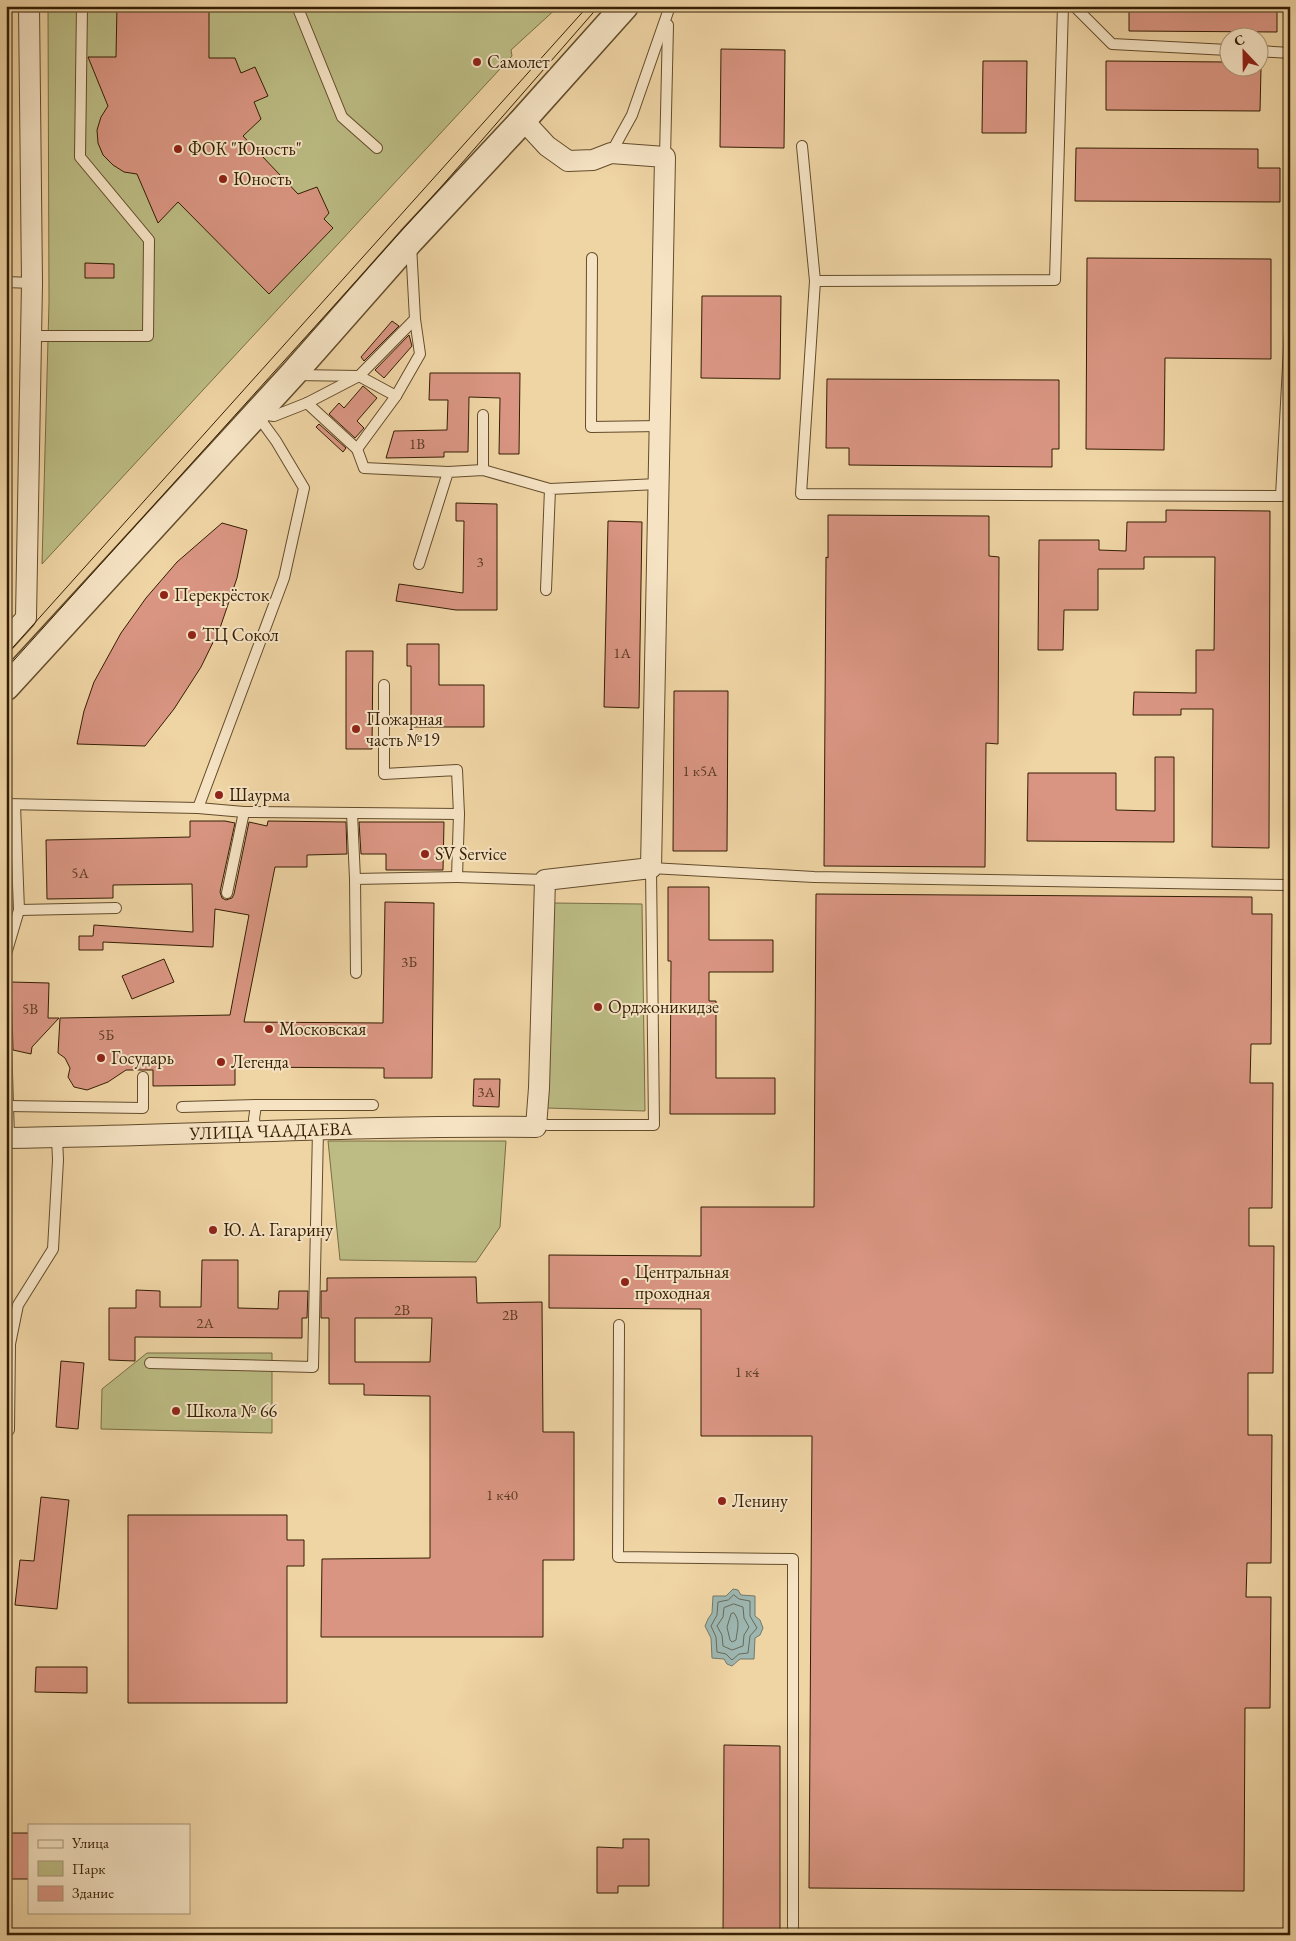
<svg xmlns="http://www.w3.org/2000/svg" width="1296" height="1941" viewBox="0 0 1296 1941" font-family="'EB Garamond',serif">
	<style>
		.green { fill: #bcbc84; stroke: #786d44 }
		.water { fill: #9db6b0; stroke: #73796b }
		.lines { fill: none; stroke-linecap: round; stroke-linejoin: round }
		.shore { stroke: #686a5a; stroke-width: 1 }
		.building { fill: #d99582; stroke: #341e03; fill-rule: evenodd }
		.service-casing { stroke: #634c2b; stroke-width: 12 }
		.minor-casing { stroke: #634c2b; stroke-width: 22 }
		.tertiary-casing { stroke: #634c2b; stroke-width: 29 }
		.service { stroke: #f5e3c4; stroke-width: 10 }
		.minor { stroke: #f5e3c4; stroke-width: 20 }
		.tertiary { stroke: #f5e3c4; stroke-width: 26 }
		.tram { stroke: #341e03; stroke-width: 1 }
		.poi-dot { fill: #8f2418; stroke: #f5e3c4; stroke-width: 2 }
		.labels { text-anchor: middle; stroke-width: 4; stroke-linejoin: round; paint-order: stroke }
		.number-label { font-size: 15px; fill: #5d3c23 }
		.poi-label { font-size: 18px; fill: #341e03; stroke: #f5e3c4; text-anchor: start }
		.street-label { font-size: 18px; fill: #341e03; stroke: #f5e3c4 }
	</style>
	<rect width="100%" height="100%" fill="#efd4a4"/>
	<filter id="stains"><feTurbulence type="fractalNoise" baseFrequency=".004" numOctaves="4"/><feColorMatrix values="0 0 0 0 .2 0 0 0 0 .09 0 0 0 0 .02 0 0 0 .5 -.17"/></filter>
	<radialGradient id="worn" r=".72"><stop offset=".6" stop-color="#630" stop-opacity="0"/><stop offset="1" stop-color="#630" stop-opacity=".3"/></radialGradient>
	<!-- green -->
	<g class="green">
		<path d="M 48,6 L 559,6 L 511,50 L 512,56 L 42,564 L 49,302 Z"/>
		<path d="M 553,903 L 642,904 L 645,1111 L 547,1108 Z"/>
		<path d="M 328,1141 L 506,1141 L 500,1227 L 476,1262 L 340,1260 Z"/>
		<path d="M 147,1353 L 272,1353 L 272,1433 L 101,1429 L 102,1389 Z"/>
	</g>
	<!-- water -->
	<path class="water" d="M 733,1589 L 738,1590 L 741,1595 L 755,1596 L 755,1616 L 760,1620 L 763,1628 L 760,1635 L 755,1638 L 754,1659 L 740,1659 L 732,1666 L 727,1664 L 724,1659 L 712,1658 L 711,1638 L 705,1626 L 708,1619 L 712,1613 L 713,1596 L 726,1596 Z"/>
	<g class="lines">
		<!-- shore -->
		<g class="shore">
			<path d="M 734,1595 L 739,1599 L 750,1601 L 750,1616 L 757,1628 L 750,1636 L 748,1653 L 739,1654 L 732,1660 L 726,1654 L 717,1652 L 716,1637 L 711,1626 L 717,1615 L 718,1602 L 728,1600 Z"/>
			<path d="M 734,1604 L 743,1607 L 744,1618 L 749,1627 L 744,1635 L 743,1646 L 732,1650 L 723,1646 L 722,1635 L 717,1626 L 723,1617 L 724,1608 Z"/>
			<path d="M 734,1613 C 741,1622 737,1629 736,1640 L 732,1642 L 730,1640 L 727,1627 L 731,1614 Z"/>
		</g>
	</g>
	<!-- building -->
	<g class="building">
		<path d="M 117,6 L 209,6 L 209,58 L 235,58 L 241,73 L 255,67 L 268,96 L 254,102 L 261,119 L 243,136 L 298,194 L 317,187 L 329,213 L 324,219 L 333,228 L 269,294 L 178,202 L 158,223 L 137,174 L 124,172 L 113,165 L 103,155 L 98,143 L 97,130 L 101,117 L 108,106 L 88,57 L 116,57 Z"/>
		<path d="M 1129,6 L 1277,6 L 1277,32 L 1129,31 Z"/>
		<path d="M 721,49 L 785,50 L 784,148 L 720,147 Z"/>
		<path d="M 983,61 L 1027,61 L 1026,133 L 982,133 Z"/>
		<path d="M 1106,61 L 1228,62 L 1228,68 L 1261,68 L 1260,111 L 1106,110 Z"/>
		<path d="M 1076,148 L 1258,149 L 1258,168 L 1280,168 L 1280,202 L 1075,201 Z"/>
		<path d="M 1087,258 L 1271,259 L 1271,359 L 1165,358 L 1164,450 L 1086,449 Z"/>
		<path d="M 85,263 L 114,264 L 114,278 L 85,278 Z"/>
		<path d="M 702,296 L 781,296 L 780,379 L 701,378 Z"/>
		<path d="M 392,321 L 399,326 L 364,361 L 361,357 Z"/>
		<path d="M 409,335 L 412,346 L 384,378 L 375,370 Z"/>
		<path d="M 430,373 L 520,373 L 519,454 L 499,454 L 500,398 L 469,397 L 468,452 L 444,452 L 444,457 L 386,458 L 394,431 L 447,430 L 448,400 L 429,400 Z"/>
		<path d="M 827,379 L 1059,380 L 1059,449 L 1052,449 L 1052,467 L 849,465 L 849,448 L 826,448 Z"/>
		<path d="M 363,386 L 377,398 L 357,421 L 364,428 L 355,438 L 329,414 L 339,403 L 344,408 Z"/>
		<path d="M 319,424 L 346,448 L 343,452 L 316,427 Z"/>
		<path d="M 456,503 L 497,504 L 497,610 L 456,610 L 396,601 L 399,584 L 463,593 L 464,521 L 456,521 Z"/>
		<path d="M 1166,510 L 1270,511 L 1269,848 L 1212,847 L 1213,709 L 1181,709 L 1181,715 L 1133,715 L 1134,692 L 1196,693 L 1196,650 L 1214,650 L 1215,557 L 1144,557 L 1144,569 L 1098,569 L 1098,610 L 1064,610 L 1063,650 L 1038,650 L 1039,540 L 1099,540 L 1099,550 L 1126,551 L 1127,522 L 1166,522 Z"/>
		<path d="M 828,515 L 989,516 L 989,556 L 999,557 L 998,744 L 986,743 L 985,867 L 824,866 L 826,557 L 828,558 Z"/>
		<path d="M 608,521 L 642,522 L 639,708 L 604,707 Z"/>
		<path d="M 222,523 L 247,530 L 237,578 L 220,628 L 201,667 L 174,709 L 145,746 L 77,744 L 84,711 L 94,682 L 121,633 L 146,598 L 177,562 Z"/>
		<path d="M 407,644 L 439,644 L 439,685 L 484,685 L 484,727 L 411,727 L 411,666 L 407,666 Z"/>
		<path d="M 346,651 L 373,651 L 372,749 L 346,749 Z"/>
		<path d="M 674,691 L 728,691 L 727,851 L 673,851 Z"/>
		<path d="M 1155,757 L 1174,757 L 1174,842 L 1027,841 L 1028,773 L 1116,773 L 1116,810 L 1155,811 Z"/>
		<path d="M 190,821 L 225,821 L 235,823 L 220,892 L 222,898 L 226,900 L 232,898 L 234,894 L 249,822 L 267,826 L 268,821 L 346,822 L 347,854 L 307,855 L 307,867 L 275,867 L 244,1022 L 383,1023 L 385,902 L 434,903 L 432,1078 L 384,1078 L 384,1068 L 235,1067 L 235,1085 L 153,1086 L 153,1070 L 126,1070 L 108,1082 L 87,1090 L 74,1087 L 68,1077 L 70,1068 L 65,1058 L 58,1053 L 60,1018 L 230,1015 L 249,915 L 215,909 L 213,947 L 103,942 L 103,950 L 79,950 L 79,936 L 93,936 L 94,925 L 193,932 L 192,884 L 113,885 L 113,898 L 47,899 L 46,840 L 190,837 Z"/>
		<path d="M 359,822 L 444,822 L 443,870 L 386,870 L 386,854 L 361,854 Z"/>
		<path d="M 668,887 L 709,887 L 709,940 L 773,940 L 773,972 L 709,972 L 709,1001 L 716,1001 L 716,1078 L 775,1078 L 775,1114 L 670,1114 L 671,961 L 668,961 Z"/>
		<path d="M 816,894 L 1252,897 L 1252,914 L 1272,914 L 1271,1044 L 1251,1044 L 1250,1083 L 1273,1083 L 1272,1208 L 1249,1208 L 1249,1246 L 1274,1246 L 1273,1373 L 1248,1373 L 1248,1435 L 1272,1435 L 1271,1563 L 1247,1563 L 1246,1597 L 1271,1597 L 1270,1708 L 1245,1708 L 1244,1891 L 809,1888 L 812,1436 L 701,1436 L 701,1309 L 549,1308 L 549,1255 L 701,1256 L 701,1207 L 814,1207 Z"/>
		<path d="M 164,959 L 174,982 L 132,999 L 122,976 Z"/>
		<path d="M 11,982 L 49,983 L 48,1018 L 59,1018 L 32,1047 L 31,1054 L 13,1050 Z"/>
		<path d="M 474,1079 L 500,1079 L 499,1107 L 473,1106 Z"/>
		<path d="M 202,1260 L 238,1260 L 238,1308 L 278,1309 L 279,1291 L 308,1291 L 307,1318 L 302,1318 L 302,1338 L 135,1337 L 135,1361 L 109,1360 L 109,1308 L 136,1308 L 136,1290 L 160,1291 L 160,1307 L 201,1307 Z"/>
		<path d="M 476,1277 L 477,1303 L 542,1302 L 543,1432 L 574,1432 L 574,1560 L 543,1560 L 543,1637 L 321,1637 L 322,1559 L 430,1558 L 430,1396 L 364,1395 L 364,1384 L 329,1384 L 329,1318 L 321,1318 L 321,1291 L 327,1291 L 327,1278 ZM 355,1318 L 432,1318 L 430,1362 L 355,1362 Z"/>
		<path d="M 61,1361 L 84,1363 L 78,1429 L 56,1427 Z"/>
		<path d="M 41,1497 L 69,1500 L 57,1609 L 15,1605 L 20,1560 L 34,1561 Z"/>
		<path d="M 128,1515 L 287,1515 L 287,1540 L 304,1540 L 304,1566 L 287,1566 L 287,1703 L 128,1703 Z"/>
		<path d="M 36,1667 L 87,1667 L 87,1693 L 35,1692 Z"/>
		<path d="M 724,1745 L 780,1746 L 780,1935 L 723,1935 Z"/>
		<rect x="6" y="1833" width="23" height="46"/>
		<path d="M 623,1839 L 649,1839 L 649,1886 L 618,1886 L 618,1893 L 597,1893 L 597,1847 L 623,1848 Z"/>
	</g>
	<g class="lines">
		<defs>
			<g id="service">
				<path d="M 297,6 L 342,117 L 377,148"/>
				<path d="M 1074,6 L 1112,44 L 1228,50"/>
				<path d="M 1258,51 L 1290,53"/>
				<path d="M 802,146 L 815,281 L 801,494 L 1290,496"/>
				<path d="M 611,153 L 632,115 L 670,6"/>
				<path d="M 665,157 L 668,25"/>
				<path d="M 592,258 L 591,427 L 660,426"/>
				<path d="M 815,281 L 1055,280 L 1063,6"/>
				<path d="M 6,282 L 32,283"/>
				<path d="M 30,336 L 148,336 L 149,240 L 80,157 L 82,6"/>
				<path d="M 296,375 L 359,376 L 396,396"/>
				<path d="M 307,403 L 357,449 L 396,396 L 420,354 L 415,319"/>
				<path d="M 260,414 L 274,416 L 307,403 L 359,376 L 415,319 L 411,245"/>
				<path d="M 357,449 L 364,468 L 448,472"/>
				<path d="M 483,470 L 483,415"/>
				<path d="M 1281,496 L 1290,329"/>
				<path d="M 419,564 L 448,472 L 483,470 L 550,489"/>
				<path d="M 546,590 L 550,489 L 658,484"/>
				<path d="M 384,685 L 384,774 L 457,770 L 459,814 L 457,877 L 545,880"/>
				<path d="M 6,804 L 198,808 L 244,812 L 459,814"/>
				<path d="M 198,808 L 284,578 L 304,488 L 276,441 L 257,415"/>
				<path d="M 352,813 L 355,879"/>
				<path d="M 227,893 L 244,812"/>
				<path d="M 19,910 L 116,908"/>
				<path d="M 6,954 L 19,910 L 15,805"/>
				<path d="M 356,973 L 355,879 L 457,877"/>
				<path d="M 6,1040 L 9,1138"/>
				<path d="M 256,1105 L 373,1105"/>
				<path d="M 8,1106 L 143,1108 L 143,1077"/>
				<path d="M 182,1107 L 256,1105 L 254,1119 L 256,1132"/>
				<path d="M 547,1125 L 654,1125 L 651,868 L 814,877 L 1290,885"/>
				<path d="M 619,1325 L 618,1557 L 793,1559 L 793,1935"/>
				<path d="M 150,1363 L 313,1367 L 318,1130"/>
				<path d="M 6,1433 L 9,1430 L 10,1344 L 18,1305 L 53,1249 L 58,1160 L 57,1138"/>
			</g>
			<g id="minor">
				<path d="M 6,640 L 26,618 L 32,283 L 29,6"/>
				<path id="s1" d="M 6,1138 C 183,1136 359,1125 536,1127 L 539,1088 L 545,880 L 651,868 L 665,157 L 611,153 L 593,160 L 568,161 L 547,146 L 523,120"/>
			</g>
			<path id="tertiary" d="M 6,687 L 292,375 L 411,240 L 523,120 L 625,6"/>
		</defs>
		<!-- service casing -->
		<use href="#service" class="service-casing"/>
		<!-- minor casing -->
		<use href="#minor" class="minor-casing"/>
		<!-- tertiary casing -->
		<use href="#tertiary" class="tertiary-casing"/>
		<!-- service -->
		<use href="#service" class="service"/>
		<!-- minor -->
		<use href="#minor" class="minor"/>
		<!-- tertiary -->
		<use href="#tertiary" class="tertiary"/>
		<!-- tram -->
		<g class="tram">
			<path d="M 6,655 L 588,6"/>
			<path d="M 6,669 L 441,187 L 599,6"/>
		</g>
	</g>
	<!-- markers -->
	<g class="poi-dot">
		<circle cx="477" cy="62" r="5"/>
		<circle cx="178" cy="149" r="5"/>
		<circle cx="223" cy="179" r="5"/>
		<circle cx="164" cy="595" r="5"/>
		<circle cx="192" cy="635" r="5"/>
		<circle cx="356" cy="729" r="5"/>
		<circle cx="219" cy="795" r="5"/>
		<circle cx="425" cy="854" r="5"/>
		<circle cx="598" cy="1007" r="5"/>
		<circle cx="269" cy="1029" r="5"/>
		<circle cx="101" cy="1058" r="5"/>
		<circle cx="221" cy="1062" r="5"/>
		<circle cx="213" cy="1230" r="5"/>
		<circle cx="625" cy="1282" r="5"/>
		<circle cx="176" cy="1411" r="5"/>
		<circle cx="722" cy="1501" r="5"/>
	</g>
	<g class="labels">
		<!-- number labels -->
		<g class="number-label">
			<text x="417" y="449">1В</text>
			<text x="480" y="567">3</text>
			<text x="622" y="658">1А</text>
			<text x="700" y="776">1 к5А</text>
			<text x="80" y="878">5А</text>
			<text x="409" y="967">3Б</text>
			<text x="30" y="1014">5В</text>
			<text x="106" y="1040">5Б</text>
			<text x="486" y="1097">3А</text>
			<text x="402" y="1315">2В</text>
			<text x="510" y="1320">2В</text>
			<text x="205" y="1328">2А</text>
			<text x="747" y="1377">1 к4</text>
			<text x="502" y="1500">1 к40</text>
		</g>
		<!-- poi labels -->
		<g class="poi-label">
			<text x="487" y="68">Самолет</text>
			<text x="188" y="155">ФОК "Юность"</text>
			<text x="233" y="185">Юность</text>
			<text x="174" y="601">Перекрёсток</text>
			<text x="202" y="641">ТЦ Сокол</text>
			<text x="366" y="725">Пожарная<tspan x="366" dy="21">часть №19</tspan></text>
			<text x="229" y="801">Шаурма</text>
			<text x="435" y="860">SV Service</text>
			<text x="608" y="1013">Орджоникидзе</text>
			<text x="279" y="1035">Московская</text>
			<text x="111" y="1064">Государь</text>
			<text x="231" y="1068">Легенда</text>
			<text x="223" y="1236">Ю. А. Гагарину</text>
			<text x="635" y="1278">Центральная<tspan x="635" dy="21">проходная</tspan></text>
			<text x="186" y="1417">Школа № 66</text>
			<text x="732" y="1507">Ленину</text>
		</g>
		<!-- street labels -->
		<g class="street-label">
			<text dy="6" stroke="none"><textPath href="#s1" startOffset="265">УЛИЦА ЧААДАЕВА</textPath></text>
		</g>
	</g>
	<!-- margin -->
	<rect width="1296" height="1941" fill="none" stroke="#efd4a4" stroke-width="25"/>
	<rect x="8" y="8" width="1281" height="1926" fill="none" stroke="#341e03" stroke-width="2.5"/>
	<rect x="12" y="12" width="1271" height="1916" fill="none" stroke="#341e03"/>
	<!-- legend -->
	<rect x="28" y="1824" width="162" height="90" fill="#f5e3c4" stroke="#a89477"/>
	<rect x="38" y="1840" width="25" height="8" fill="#f5e3c4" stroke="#a89477"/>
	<text x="72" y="1848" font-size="15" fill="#341e03">Улица</text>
	<rect x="38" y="1861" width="25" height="15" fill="#bcbc84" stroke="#a89477"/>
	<text x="72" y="1874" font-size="15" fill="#341e03">Парк</text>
	<rect x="38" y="1886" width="25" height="15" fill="#d99582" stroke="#a89477"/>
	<text x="72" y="1898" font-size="15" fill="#341e03">Здание</text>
	<!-- north arrow -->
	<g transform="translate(1244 52) rotate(338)"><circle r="24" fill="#f5e3c4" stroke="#a89477"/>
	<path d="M0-4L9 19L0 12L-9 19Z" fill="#8f2418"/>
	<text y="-8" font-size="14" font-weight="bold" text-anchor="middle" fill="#341e03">С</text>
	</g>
	<rect width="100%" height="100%" filter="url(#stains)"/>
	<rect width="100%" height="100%" fill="url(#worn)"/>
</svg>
